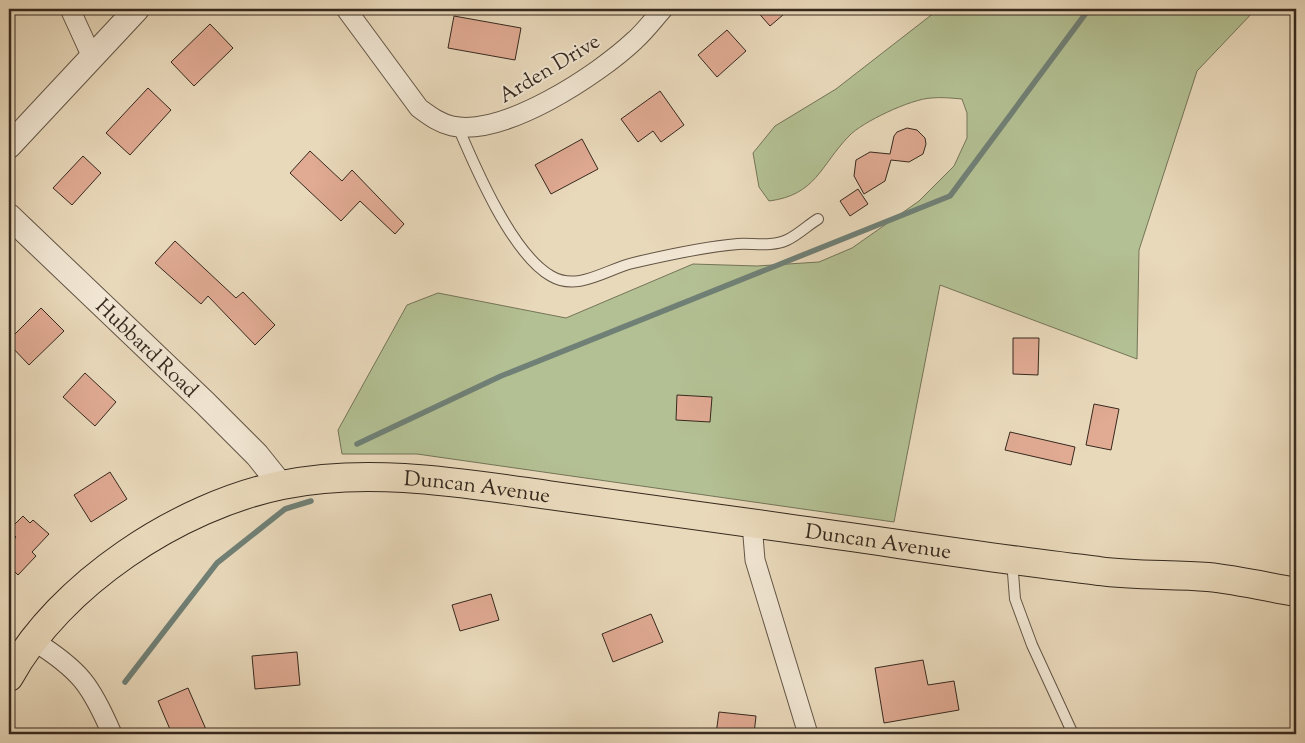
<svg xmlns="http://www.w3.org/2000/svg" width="1305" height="743" viewBox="0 0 1305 743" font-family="'Sorts Mill Goudy',serif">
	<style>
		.green { fill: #b3c093; stroke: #747458 }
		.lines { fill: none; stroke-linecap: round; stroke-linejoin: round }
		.stream { stroke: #708076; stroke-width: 5.5 }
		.building { fill: #e0aa93; stroke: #36291e }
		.service-casing { stroke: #635545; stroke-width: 12 }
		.minor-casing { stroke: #635545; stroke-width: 21 }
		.tertiary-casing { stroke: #635545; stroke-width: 26 }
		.primary-casing { stroke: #36291e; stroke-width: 30 }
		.service { stroke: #f1e6d3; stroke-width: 10 }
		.minor { stroke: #f1e6d3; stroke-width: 19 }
		.tertiary { stroke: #f1e6d3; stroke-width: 24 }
		.primary { stroke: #e9d9bb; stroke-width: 28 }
		.labels { text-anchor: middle; stroke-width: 4; stroke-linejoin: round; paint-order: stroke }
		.street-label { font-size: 21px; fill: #36291e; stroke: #f1e6d3 }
	</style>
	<rect width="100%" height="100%" fill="#e9d9bb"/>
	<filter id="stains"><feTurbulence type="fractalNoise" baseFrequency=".004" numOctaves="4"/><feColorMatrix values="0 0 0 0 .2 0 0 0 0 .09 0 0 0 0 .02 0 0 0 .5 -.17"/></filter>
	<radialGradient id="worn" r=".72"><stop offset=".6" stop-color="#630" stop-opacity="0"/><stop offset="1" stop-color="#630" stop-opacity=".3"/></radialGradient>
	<!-- green -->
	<path class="green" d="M 939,9 L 1256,9 L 1197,71 L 1139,250 L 1137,359 L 940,285 L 894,522 L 417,454 L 342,454 L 338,430 L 407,305 L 438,293 L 566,318 L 693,264 L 757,266 L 819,262 L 852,248 L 919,201 L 954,166 L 967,138 L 967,113 L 962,99 C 951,98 941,97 931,98 C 911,99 862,122 849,136 C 820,166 816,195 769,201 L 759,187 L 753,153 L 775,126 L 836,89 Z"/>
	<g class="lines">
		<!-- stream -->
		<g class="stream">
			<path d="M 357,444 L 501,376 L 950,196 L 1089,9"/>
			<path d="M 125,682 L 217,563 L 285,509 L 311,501"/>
		</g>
	</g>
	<!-- building -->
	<g class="building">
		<path d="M 755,9 L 790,9 L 770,26 Z"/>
		<path d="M 454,16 L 521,28 L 515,60 L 448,48 Z"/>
		<path d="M 210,24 L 233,48 L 194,86 L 171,62 Z"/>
		<path d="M 727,30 L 746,51 L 717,77 L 698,55 Z"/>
		<path d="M 148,88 L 171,110 L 130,155 L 106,133 Z"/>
		<path d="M 660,91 L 684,125 L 661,142 L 653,131 L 638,142 L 621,119 Z"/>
		<path d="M 907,128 L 917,130 L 925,138 L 926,144 L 923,154 L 909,162 L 891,160 L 885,181 L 864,194 L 854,176 L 856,160 L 870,152 L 890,154 L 894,136 L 897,132 Z"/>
		<path d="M 582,139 L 598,169 L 551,194 L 535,165 Z"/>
		<path d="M 310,151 L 342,181 L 352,170 L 404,224 L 395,234 L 360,201 L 341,221 L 290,173 Z"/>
		<path d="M 83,156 L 101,173 L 72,205 L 53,188 Z"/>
		<path d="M 858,189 L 868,204 L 850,216 L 840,201 Z"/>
		<path d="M 175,241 L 236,298 L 243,292 L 275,325 L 255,345 L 208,296 L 201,304 L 155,263 Z"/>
		<path d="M 41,308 L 64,331 L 29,365 L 9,344 L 9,340 Z"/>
		<path d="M 1013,338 L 1039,338 L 1038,375 L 1013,374 Z"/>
		<path d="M 85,373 L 116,402 L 95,426 L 63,397 Z"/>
		<path d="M 677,395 L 712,397 L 710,422 L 676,420 Z"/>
		<path d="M 1094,404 L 1119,409 L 1111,450 L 1086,445 Z"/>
		<path d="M 1010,432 L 1075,447 L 1071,465 L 1005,450 Z"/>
		<path d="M 110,472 L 127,499 L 91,522 L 74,495 Z"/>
		<path d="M 23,516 L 30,523 L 33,520 L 49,534 L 32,552 L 36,556 L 18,575 L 9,566 L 9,545 L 16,537 L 9,530 Z"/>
		<path d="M 491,594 L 499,620 L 460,631 L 452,605 Z"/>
		<path d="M 651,614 L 663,642 L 613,662 L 602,634 Z"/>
		<path d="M 297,652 L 300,685 L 255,689 L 252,656 Z"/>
		<path d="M 923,660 L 928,685 L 954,681 L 959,710 L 884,723 L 875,668 Z"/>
		<path d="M 188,688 L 208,734 L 172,734 L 158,701 Z"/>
		<path d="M 719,712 L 756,716 L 754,734 L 716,734 Z"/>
	</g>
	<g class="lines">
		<defs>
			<g id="service">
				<path d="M 458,127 C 475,167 512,254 551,276 C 578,292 607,269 633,263 C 667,255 703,247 738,244 C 753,243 772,247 787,240 C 798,235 808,225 818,219"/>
				<path d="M 1012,560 L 1015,599 L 1032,645 L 1073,734"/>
			</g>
			<g id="minor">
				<path d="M 70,9 L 92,57"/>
				<path d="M 346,9 L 419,108 C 430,116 439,123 452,126 C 504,137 598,75 635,40 C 645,31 654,19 663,9"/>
				<path d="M 761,525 L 753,536 L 755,560 L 808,734"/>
				<path d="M 34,641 C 80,670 91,685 112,734"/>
			</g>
			<g id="tertiary">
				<path d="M 9,146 L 137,9"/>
				<path id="s1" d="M 9,216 L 205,403 L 257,455 L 281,485"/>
			</g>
			<g id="primary">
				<path id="s2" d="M 9,677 C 60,584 179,506 282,485 C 369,467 462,483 548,495 C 627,506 707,517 786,528 C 890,542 994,559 1099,571 C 1135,576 1172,574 1208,577 C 1238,580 1267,587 1296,592"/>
			</g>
		</defs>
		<!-- service casing -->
		<use href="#service" class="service-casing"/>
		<!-- minor casing -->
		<use href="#minor" class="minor-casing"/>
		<!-- tertiary casing -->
		<use href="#tertiary" class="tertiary-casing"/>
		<!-- primary casing -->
		<use href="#primary" class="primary-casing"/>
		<!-- service -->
		<use href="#service" class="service"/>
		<!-- minor -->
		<use href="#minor" class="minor"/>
		<!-- tertiary -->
		<use href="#tertiary" class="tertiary"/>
		<!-- primary -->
		<use href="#primary" class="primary"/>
	</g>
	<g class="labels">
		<!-- street labels -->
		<g class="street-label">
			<text transform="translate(549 68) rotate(-31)" y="7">Arden Drive</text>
			<text dy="7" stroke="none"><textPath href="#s1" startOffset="191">Hubbard Road</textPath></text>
			<text dy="7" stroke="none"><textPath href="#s2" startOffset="539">Duncan Avenue</textPath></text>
			<text dy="7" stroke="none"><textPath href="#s2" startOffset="944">Duncan Avenue</textPath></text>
		</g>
	</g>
	<!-- margin -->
	<rect width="1305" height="743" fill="none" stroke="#e9d9bb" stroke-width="30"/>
	<rect x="10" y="10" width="1285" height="723" fill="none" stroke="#36291e" stroke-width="2.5"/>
	<rect x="15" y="15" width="1275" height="713" fill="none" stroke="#36291e"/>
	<rect width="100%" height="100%" filter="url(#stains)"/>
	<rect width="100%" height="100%" fill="url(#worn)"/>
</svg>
